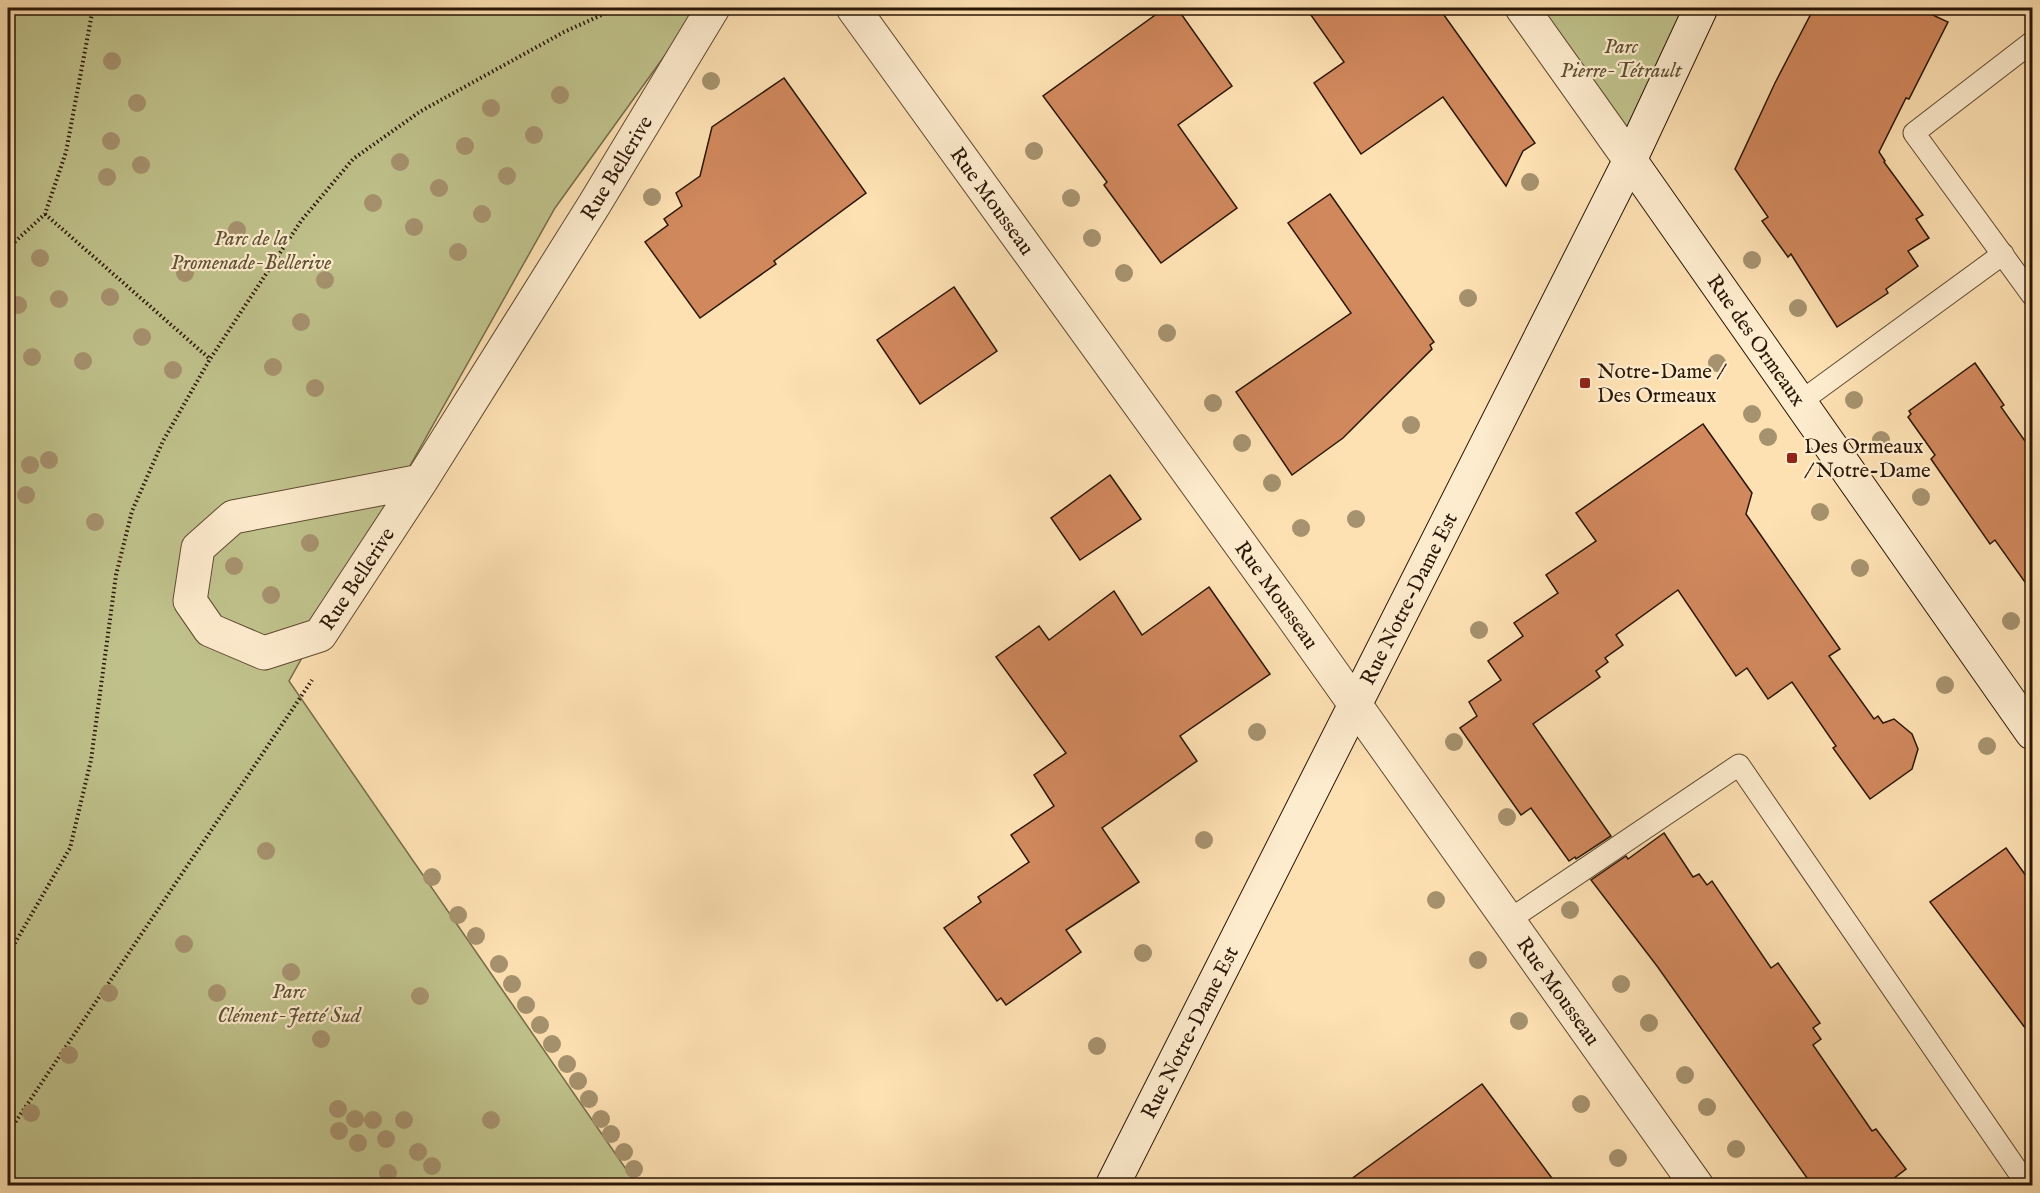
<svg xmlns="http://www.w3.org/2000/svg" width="2040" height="1193" viewBox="0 0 2040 1193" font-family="'IM FELL English',serif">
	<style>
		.green { fill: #c0c28c; stroke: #756c49; stroke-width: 1.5 }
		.building { fill: #d1885d; stroke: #2a1606; stroke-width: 1.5 }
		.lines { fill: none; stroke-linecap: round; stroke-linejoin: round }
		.lane-casing { stroke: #5f4931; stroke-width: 23 }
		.street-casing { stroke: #5f4931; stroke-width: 35 }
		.secondary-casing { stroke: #2a1606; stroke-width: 35 }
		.path { stroke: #2a1606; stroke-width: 4; stroke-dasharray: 1.5 3; stroke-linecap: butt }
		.lane { stroke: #feecce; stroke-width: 21 }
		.street { stroke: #feecce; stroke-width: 33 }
		.secondary { stroke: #feecce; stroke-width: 33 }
		.tree { fill: #a6926e }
		.poi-dot { fill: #8f2418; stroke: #feecce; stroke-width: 2 }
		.labels { text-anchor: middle; stroke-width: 4.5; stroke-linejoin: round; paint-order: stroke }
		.park-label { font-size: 21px; font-style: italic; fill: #5e5235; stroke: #feecce }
		.street-label { font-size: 21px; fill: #2a1606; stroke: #feecce }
		.poi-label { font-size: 21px; fill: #2a1606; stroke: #feecce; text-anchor: start }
	</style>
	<rect width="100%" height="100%" fill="#fee1b3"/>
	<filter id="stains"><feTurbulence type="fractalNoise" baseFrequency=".00333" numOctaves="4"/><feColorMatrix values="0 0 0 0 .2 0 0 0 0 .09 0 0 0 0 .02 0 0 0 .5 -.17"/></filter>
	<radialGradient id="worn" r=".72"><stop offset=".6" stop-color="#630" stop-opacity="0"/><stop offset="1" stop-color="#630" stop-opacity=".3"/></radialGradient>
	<!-- green -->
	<g class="green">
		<path d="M 8,8 L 699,8 L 555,208 L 289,681 L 637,1185 L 8,1185 Z"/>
		<path d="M 1522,8 L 1702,8 L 1630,160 Z"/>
	</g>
	<!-- building -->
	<g class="building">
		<path d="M 1165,8 L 1177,8 L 1232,86 L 1178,125 L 1237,208 L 1161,263 L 1104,185 L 1107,182 L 1043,96 Z"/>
		<path d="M 1306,8 L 1439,8 L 1535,143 L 1523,151 L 1506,186 L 1443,97 L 1361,154 L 1314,83 L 1344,62 Z"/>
		<path d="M 1814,8 L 1918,8 L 1948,22 L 1909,99 L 1906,98 L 1879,152 L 1885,161 L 1884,162 L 1923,215 L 1916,219 L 1929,238 L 1908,251 L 1918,266 L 1886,289 L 1888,293 L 1837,327 L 1791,254 L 1788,257 L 1762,221 L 1768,217 L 1735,169 L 1775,83 Z"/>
		<path d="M 784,78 L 866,193 L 774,261 L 776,264 L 700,318 L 645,242 L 668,225 L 664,219 L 682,206 L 676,193 L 700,176 L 712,127 Z"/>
		<path d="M 1330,194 L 1434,342 L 1430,345 L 1432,349 L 1343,438 L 1292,475 L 1236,392 L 1351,313 L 1288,223 Z"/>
		<path d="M 954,287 L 997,351 L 920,404 L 877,340 Z"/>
		<path d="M 1975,363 L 2004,405 L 2001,407 L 2032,451 L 2032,592 L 1995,540 L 1990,544 L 1931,459 L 1935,455 L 1908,417 L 1911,414 L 1909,411 Z"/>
		<path d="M 1703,424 L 1752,493 L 1746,514 L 1840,649 L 1829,656 L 1874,719 L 1878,716 L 1883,723 L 1894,719 L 1912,734 L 1918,749 L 1912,769 L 1870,799 L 1833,748 L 1836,746 L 1792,682 L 1768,699 L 1747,668 L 1736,676 L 1678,590 L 1616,635 L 1623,645 L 1605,658 L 1608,662 L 1596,671 L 1600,677 L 1533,724 L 1611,836 L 1576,859 L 1575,857 L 1569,861 L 1531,808 L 1521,815 L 1460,728 L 1477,716 L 1469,702 L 1501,680 L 1488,661 L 1523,636 L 1514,623 L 1558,593 L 1546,575 L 1596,541 L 1576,513 Z"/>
		<path d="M 1110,475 L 1141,519 L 1080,560 L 1051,518 Z"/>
		<path d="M 1209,587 L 1270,674 L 1180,736 L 1197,761 L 1102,828 L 1139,882 L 1066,930 L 1081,952 L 1006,1005 L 1001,998 L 997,1001 L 944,928 L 981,902 L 978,897 L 1029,862 L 1011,835 L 1054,806 L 1034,775 L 1066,753 L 996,657 L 1039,626 L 1049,640 L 1114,591 L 1142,635 Z"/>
		<path d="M 1664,833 L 1693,877 L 1699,874 L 1707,885 L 1712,881 L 1771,968 L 1778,963 L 1820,1023 L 1813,1028 L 1821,1039 L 1813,1045 L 1872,1131 L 1876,1129 L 1906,1169 L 1885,1185 L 1812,1185 L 1657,966 L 1591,880 L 1626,856 L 1628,859 Z"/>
		<path d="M 2006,848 L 2032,884 L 2032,1037 L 1930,902 Z"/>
		<path d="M 1482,1084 L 1557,1185 L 1343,1185 Z"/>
	</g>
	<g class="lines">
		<defs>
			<g id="lane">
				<path d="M 2032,42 L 1914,133 L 2032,295"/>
				<path d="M 1800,402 L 2003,254"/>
				<path d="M 1509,920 L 1739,765 L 2028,1186"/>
			</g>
			<g id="street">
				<path id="s1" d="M 853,8 L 1290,613 L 1697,1186"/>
				<path d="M 1522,8 L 1630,160"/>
				<path id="s2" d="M 421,481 L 233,517 L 198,548 L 190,601 L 210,630 L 264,653 L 320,635 L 421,481 L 594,205 L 713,8"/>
			</g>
			<g id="secondary">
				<path id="s3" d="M 1630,160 L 2032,733"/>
				<path id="s4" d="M 1112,1186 L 1630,160 L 1701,8"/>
			</g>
		</defs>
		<!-- lane casing -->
		<use href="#lane" class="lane-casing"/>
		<!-- street casing -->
		<use href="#street" class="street-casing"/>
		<!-- secondary casing -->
		<use href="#secondary" class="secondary-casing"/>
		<!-- path -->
		<g class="path">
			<path d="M 45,214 L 210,359"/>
			<path d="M 8,248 L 45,214 L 66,152 L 93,8"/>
			<path d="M 8,955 L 70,848 L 91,760 L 116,575 L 132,511 L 163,441 L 210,359 L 301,221 L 353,159 L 421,111 L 564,32 L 617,8"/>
			<path d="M 8,1133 L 312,680"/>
		</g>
		<!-- lane -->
		<use href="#lane" class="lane"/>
		<!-- street -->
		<use href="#street" class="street"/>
		<!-- secondary -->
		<use href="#secondary" class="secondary"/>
	</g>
	<!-- trees -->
	<g class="tree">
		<circle cx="112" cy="61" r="9"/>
		<circle cx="711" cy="81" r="9"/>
		<circle cx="560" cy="95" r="9"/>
		<circle cx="137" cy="103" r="9"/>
		<circle cx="491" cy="108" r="9"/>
		<circle cx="534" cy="135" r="9"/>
		<circle cx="111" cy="141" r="9"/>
		<circle cx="465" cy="146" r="9"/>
		<circle cx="1034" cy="151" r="9"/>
		<circle cx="400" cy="162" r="9"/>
		<circle cx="141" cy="165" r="9"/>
		<circle cx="507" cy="176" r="9"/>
		<circle cx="107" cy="177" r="9"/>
		<circle cx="1530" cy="182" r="9"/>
		<circle cx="439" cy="188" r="9"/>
		<circle cx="652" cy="197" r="9"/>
		<circle cx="1071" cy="198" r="9"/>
		<circle cx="373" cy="203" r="9"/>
		<circle cx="482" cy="214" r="9"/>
		<circle cx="414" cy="227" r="9"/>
		<circle cx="237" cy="230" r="9"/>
		<circle cx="1092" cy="238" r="9"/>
		<circle cx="458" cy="252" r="9"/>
		<circle cx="40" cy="258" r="9"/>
		<circle cx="1752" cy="260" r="9"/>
		<circle cx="185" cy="273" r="9"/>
		<circle cx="1124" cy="273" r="9"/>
		<circle cx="325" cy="280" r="9"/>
		<circle cx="110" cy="297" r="9"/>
		<circle cx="1468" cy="298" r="9"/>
		<circle cx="59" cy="299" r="9"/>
		<circle cx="18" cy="305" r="9"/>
		<circle cx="1798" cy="308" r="9"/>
		<circle cx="301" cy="322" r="9"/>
		<circle cx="1167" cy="333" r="9"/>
		<circle cx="142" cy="337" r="9"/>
		<circle cx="32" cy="357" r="9"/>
		<circle cx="83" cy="361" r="9"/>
		<circle cx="1717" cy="363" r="9"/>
		<circle cx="273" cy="367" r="9"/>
		<circle cx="173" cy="370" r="9"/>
		<circle cx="315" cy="388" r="9"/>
		<circle cx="1854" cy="400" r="9"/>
		<circle cx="1213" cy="403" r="9"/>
		<circle cx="1752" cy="414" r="9"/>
		<circle cx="1411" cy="425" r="9"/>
		<circle cx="1768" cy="437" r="9"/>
		<circle cx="1881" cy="440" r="9"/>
		<circle cx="1242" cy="443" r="9"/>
		<circle cx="49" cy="460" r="9"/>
		<circle cx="30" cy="465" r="9"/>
		<circle cx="1272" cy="483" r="9"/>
		<circle cx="26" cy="495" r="9"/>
		<circle cx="1921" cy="497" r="9"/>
		<circle cx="1820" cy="512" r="9"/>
		<circle cx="1356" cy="519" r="9"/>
		<circle cx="95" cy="522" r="9"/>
		<circle cx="1301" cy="528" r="9"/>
		<circle cx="310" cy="543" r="9"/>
		<circle cx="234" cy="566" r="9"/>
		<circle cx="1860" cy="568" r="9"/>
		<circle cx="271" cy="595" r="9"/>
		<circle cx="2011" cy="621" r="9"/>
		<circle cx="1479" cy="630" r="9"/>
		<circle cx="1945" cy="685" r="9"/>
		<circle cx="1257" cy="732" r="9"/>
		<circle cx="1454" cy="742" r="9"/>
		<circle cx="1987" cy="746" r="9"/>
		<circle cx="1507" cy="817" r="9"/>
		<circle cx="1204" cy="840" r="9"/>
		<circle cx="266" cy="851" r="9"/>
		<circle cx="432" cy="877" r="9"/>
		<circle cx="1436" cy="900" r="9"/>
		<circle cx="1570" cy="910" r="9"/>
		<circle cx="458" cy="915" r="9"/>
		<circle cx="476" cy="936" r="9"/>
		<circle cx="184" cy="944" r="9"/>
		<circle cx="1143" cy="953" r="9"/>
		<circle cx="1478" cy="960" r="9"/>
		<circle cx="499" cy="964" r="9"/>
		<circle cx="291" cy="972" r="9"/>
		<circle cx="512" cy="984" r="9"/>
		<circle cx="1621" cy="984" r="9"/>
		<circle cx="109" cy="993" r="9"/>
		<circle cx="217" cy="993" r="9"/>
		<circle cx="420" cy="996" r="9"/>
		<circle cx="526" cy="1005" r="9"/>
		<circle cx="1519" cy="1021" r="9"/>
		<circle cx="1649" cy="1023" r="9"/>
		<circle cx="540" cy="1025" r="9"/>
		<circle cx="321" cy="1039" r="9"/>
		<circle cx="552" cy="1044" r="9"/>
		<circle cx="1097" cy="1046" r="9"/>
		<circle cx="69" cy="1055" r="9"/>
		<circle cx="567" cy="1064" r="9"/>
		<circle cx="1685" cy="1075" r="9"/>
		<circle cx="578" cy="1081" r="9"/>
		<circle cx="589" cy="1099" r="9"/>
		<circle cx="1581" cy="1104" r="9"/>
		<circle cx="1707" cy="1107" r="9"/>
		<circle cx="338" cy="1109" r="9"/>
		<circle cx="31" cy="1113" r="9"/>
		<circle cx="355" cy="1119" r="9"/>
		<circle cx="601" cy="1119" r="9"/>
		<circle cx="373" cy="1120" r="9"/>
		<circle cx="404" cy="1120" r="9"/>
		<circle cx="491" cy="1120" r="9"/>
		<circle cx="339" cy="1131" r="9"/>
		<circle cx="611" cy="1134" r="9"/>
		<circle cx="386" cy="1139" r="9"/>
		<circle cx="358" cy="1143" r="9"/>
		<circle cx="1736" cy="1149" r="9"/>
		<circle cx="418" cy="1152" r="9"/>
		<circle cx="624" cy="1152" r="9"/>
		<circle cx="1618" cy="1158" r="9"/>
		<circle cx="432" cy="1166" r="9"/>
		<circle cx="634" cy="1169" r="9"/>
		<circle cx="388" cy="1173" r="9"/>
	</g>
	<!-- markers -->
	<g class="poi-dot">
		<rect x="1579" y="377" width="12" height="12" rx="3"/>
		<rect x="1786" y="452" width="12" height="12" rx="3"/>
	</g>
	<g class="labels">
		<!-- park labels -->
		<g class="park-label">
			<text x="1621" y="53">Parc<tspan x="1621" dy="24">Pierre-Tétrault</tspan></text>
			<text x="251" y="245">Parc de la<tspan x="251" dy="24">Promenade-Bellerive</tspan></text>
			<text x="289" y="998">Parc<tspan x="289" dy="24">Clément-Jetté Sud</tspan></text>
		</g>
		<!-- street labels -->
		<g class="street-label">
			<text dy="7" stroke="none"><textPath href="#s2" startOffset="998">Rue Bellerive</textPath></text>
			<text dy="7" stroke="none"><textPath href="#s1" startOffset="238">Rue Mousseau</textPath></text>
			<text dy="7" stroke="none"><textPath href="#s3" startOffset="220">Rue des Ormeaux</textPath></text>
			<text dy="7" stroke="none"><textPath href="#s2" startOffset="512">Rue Bellerive</textPath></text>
			<text dy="7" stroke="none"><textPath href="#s1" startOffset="724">Rue Mousseau</textPath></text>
			<text dy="7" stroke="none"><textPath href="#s4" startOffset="658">Rue Notre-Dame Est</textPath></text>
			<text dy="7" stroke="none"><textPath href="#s1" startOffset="1210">Rue Mousseau</textPath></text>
			<text dy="7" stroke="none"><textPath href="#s4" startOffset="172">Rue Notre-Dame Est</textPath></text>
		</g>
		<!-- poi labels -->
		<g class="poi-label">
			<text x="1597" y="378">Notre-Dame /<tspan x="1597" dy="24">Des Ormeaux</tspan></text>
			<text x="1804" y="453">Des Ormeaux<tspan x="1804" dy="24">/ Notre-Dame</tspan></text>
		</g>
	</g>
	<!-- margin -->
	<rect width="2040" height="1193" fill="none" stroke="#fee1b3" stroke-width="30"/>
	<rect x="9" y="9" width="2022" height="1175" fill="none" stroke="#2a1606" stroke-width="3"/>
	<rect x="15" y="15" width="2010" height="1163" fill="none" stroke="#2a1606" stroke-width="1.5"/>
	<rect width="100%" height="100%" filter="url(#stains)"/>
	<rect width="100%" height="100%" fill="url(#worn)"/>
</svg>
